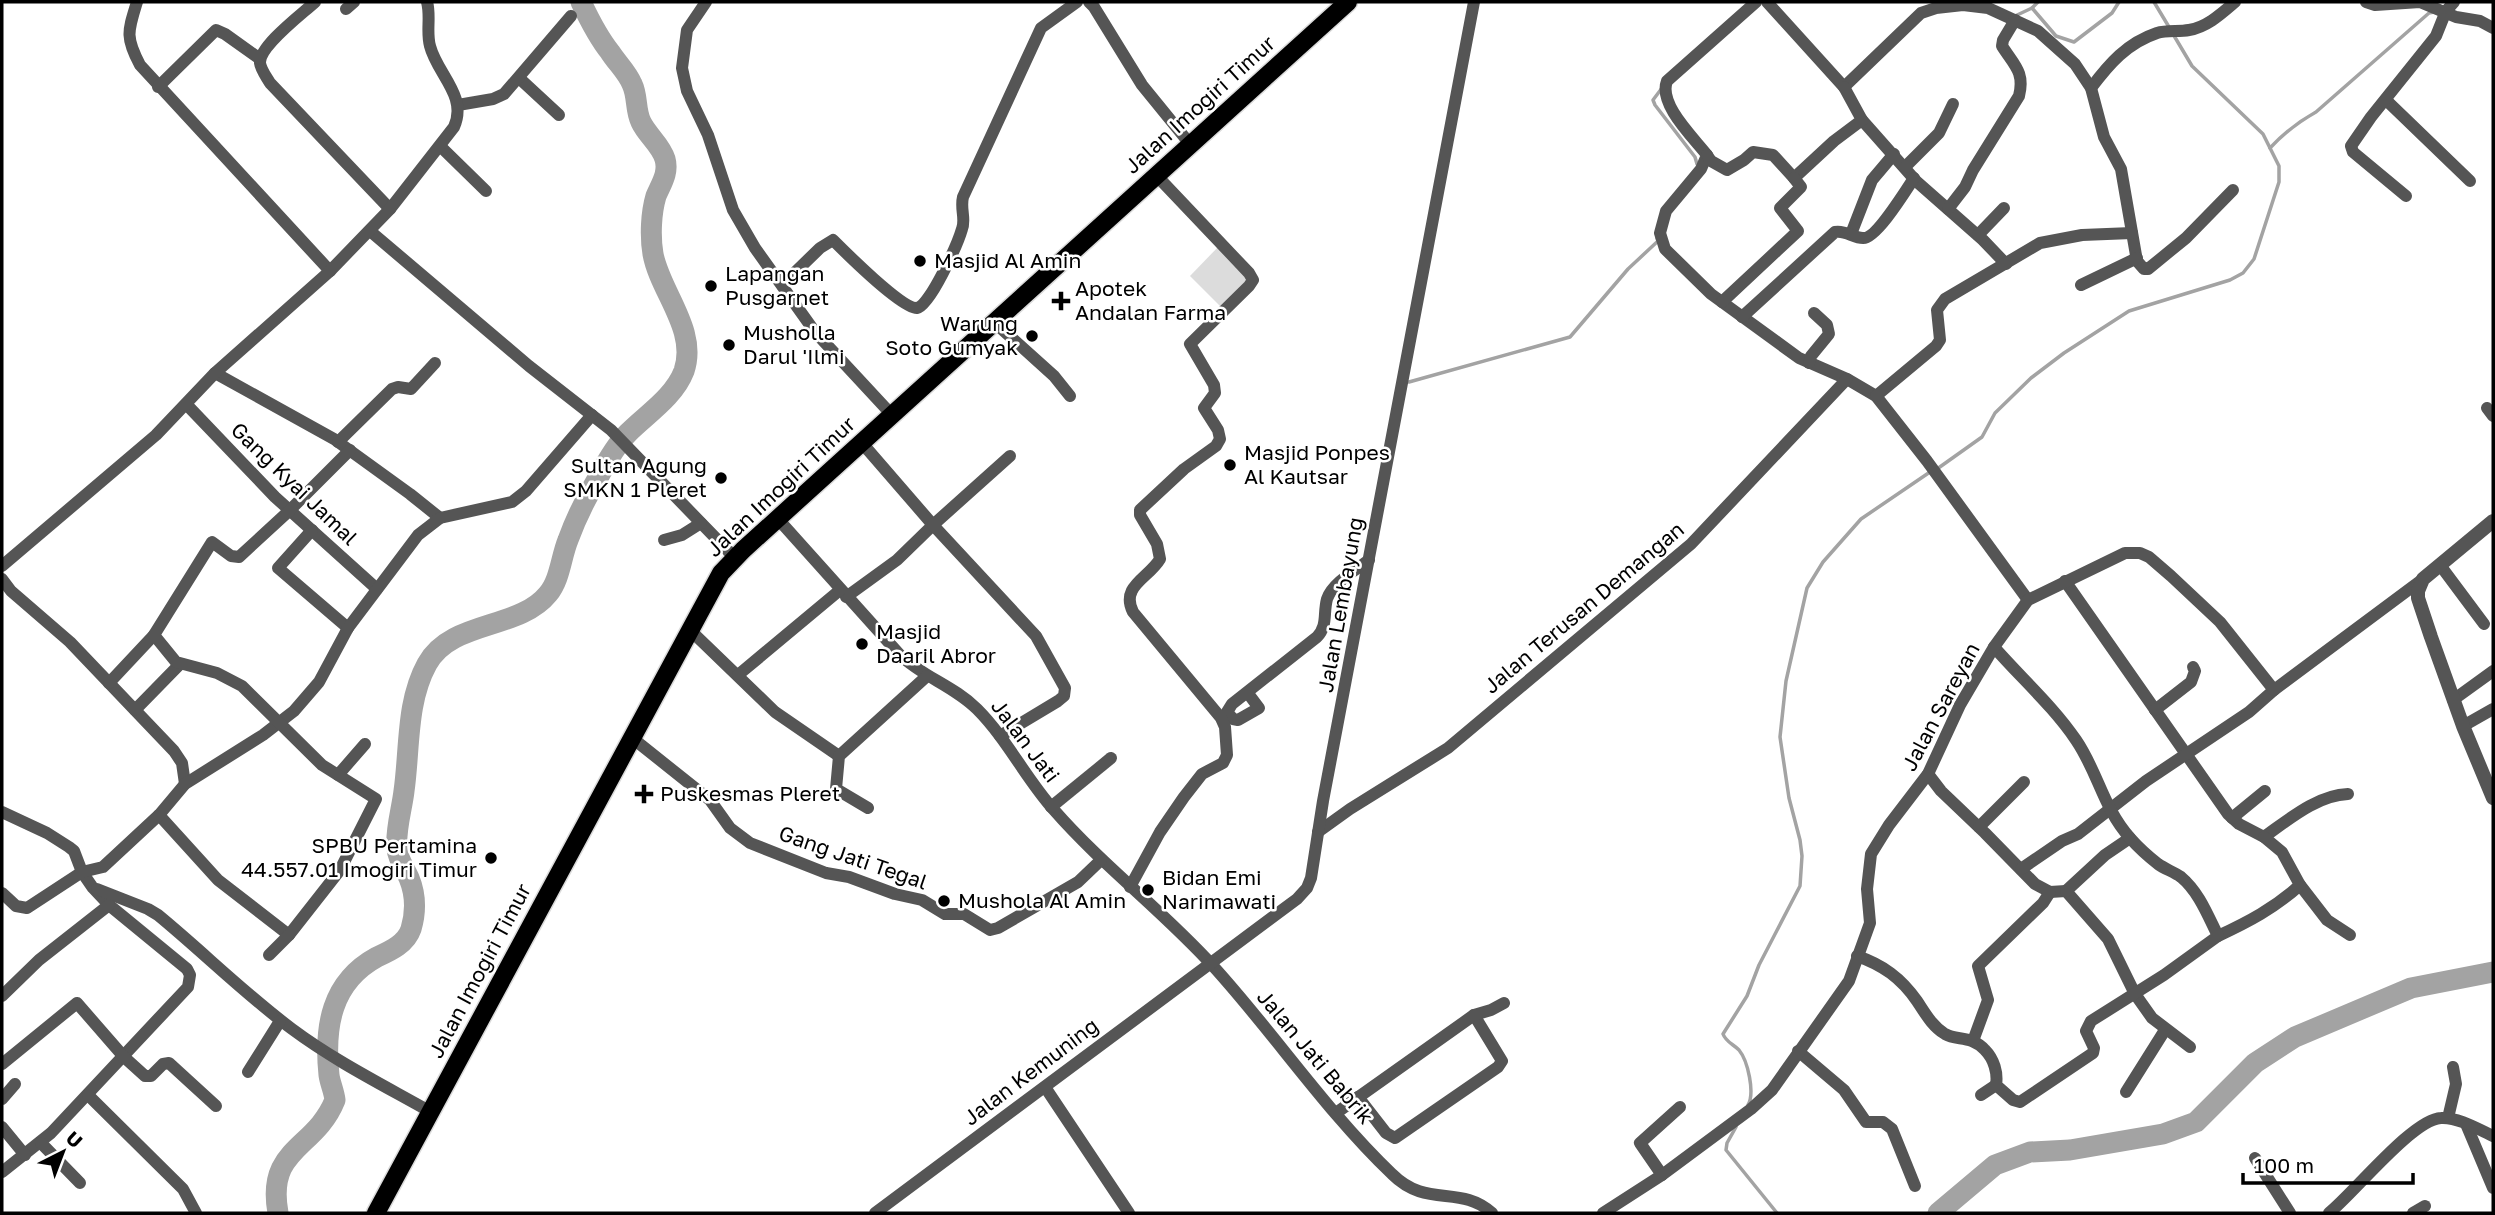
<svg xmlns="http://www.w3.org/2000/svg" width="2495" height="1215" viewBox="0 0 2495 1215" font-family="'Golos Text',sans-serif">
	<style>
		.green { fill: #dcdcdc }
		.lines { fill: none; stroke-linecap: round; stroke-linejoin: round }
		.stream { stroke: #a3a3a3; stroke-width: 3.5 }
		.river { stroke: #a3a3a3; stroke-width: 21 }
		.primary-casing { stroke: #dbdbdb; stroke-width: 21 }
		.minor { stroke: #555; stroke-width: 12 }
		.tertiary { stroke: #555; stroke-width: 14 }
		.primary { stroke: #000; stroke-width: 18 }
		.poi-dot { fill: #000; stroke: #fff; stroke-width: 2.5 }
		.labels { text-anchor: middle; stroke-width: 5; stroke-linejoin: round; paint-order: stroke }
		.street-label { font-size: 21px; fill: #000; stroke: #fff }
		.poi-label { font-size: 21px; fill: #000; stroke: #fff; text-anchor: start }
	</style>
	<rect width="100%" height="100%" fill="#fff"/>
	<!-- green -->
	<path class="green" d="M 1219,246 L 1250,281 L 1222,308 L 1190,276 Z"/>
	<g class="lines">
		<!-- stream -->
		<g class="stream">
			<path d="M 2154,2 L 2169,27"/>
			<path d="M 2032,8 L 2038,2"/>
			<path d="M 2015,16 L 2032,8 L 2056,36 L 2074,42 L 2112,13 L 2119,2"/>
			<path d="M 1662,88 L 1653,100 L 1655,105 L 1695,157 L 1697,164"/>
			<path d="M 2270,148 C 2284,133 2298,122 2316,112 L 2429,13 L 2434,12"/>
			<path d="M 1409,382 L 1570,337 L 1628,269 L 1658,241 L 1657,238"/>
			<path d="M 1937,469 L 1982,437 L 1995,413 L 2031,378 L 2064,353 L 2129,311 L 2230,280 L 2243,273 L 2254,259 L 2279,182 L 2279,166 L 2263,134 L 2192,66 L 2173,34"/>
			<path d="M 1748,1105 C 1755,1093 1748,1061 1739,1050 C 1733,1044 1726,1042 1723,1034 L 1747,996 L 1759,965 L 1800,886 L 1802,856 L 1800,840 L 1789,798 L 1780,737 L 1786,681 L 1807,588 L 1823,562 L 1861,519 L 1930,472"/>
			<path d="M 1736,1127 L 1727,1143 L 1726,1150 L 1777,1213"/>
		</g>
		<!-- river -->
		<g class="river">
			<path d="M 278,1213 C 266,1147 315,1150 335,1100 C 334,1091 330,1083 329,1075 C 324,1027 331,982 377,957 C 390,951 406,944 411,929 C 416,912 416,895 409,878 C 405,869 398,859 397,849 C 395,830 402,809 404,791 C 410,749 406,702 427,664 C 451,620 519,630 548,594 C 560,580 561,557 568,540 C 576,518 587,496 599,476 C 607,461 616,445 628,433 C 647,414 674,397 684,371 C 698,330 660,292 653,254 C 650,236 651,213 656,196 C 661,184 669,173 665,159 C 661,145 647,135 641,122 C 635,110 638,96 632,84 C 627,72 617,63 610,52 C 598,37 589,19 581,2"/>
			<path d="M 1938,1213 L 1995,1165 L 2030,1152 L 2070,1150 L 2163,1134 L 2196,1122 L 2255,1063 L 2295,1037 L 2411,988 L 2493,972"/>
		</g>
		<defs>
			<path id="primary" d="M 376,1213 L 721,573 L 743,550 L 1348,2"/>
		</defs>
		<!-- primary casing -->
		<use href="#primary" class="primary-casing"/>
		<!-- minor -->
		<g class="minor">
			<path d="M 137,2 C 128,31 125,37 140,65 L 330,271"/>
			<path d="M 315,2 C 302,14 259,46 260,63 C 261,70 266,76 270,83 L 390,209"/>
			<path d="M 706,2 L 687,30 L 682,68 L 687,91 L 708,135 L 733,210 L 755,248 L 815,332 L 892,415"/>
			<path d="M 1089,2 L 1094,7 L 1142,85 L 1190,144"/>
			<path d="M 1756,2 L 1667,81 C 1658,104 1693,137 1707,155 L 1701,169 L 1666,211 L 1660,233 L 1665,249 L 1711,294 L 1799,358 L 1847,379 L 1876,396 L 1927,461 L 2028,600"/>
			<path d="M 1767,2 L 1844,87 L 1921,13 L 1936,8 L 1963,5 L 1988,8 L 2038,31 L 2075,64 L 2091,88 L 2104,137 L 2121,169 L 2137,261 L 2144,269 L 2148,269 L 2186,238 L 2233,190"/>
			<path d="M 2366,2 L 2375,5 L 2420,2 L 2456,17 L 2480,21 L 2493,28"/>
			<path d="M 346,9 L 354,2"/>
			<path d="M 519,78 L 559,115"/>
			<path d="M 158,87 L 216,30 L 225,34 L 260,59"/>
			<path d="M 2091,88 C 2109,64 2127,43 2157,33 C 2167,30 2179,32 2189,30 C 2207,27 2221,14 2235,2"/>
			<path d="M 2386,100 L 2470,181"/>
			<path d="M 458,105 L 493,99 L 504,94 L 571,16"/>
			<path d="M 1862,120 L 1916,181 L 1983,240 L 2006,264"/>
			<path d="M 440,146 L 486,191"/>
			<path d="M 1707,155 L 1711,161 L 1727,170 L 1744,160 L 1753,152 L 1773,155 L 1794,178 L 1834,141 L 1862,120 L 1844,87"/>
			<path d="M 1905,167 L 1939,133 L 1953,104"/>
			<path d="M 2406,196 L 2353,152 L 2351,146 L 2371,117 L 2436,36 L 2446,11 L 2454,2"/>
			<path d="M 1948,209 L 1965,187 L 1973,170 L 2019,96 C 2025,72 2014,65 2002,46 L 2003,40 L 2015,20"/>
			<path d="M 370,231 L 529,366 L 611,430 L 735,558"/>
			<path d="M 1851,234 L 1872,180 L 1894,154"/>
			<path d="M 1978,235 L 2004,208"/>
			<path d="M 782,285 L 820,248 L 833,240 C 845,252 902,309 917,308 C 930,306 958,243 962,229 C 966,219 960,209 963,197 L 1041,28 L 1077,2"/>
			<path d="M 2081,285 L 2137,258"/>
			<path d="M 1722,302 L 1798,231 L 1780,208 L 1801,187 L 1794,178"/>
			<path d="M 1742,317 L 1835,232 C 1846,230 1853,238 1863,238 C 1876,239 1906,190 1914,178"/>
			<path d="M 994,322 L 1054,376 L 1070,396"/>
			<path d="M 1809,363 L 1811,356 L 1829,334 L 1827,325 L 1814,313"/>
			<path d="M 215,373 L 334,439 L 410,494 L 440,518"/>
			<path d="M 1876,396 L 1936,346 L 1940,340 L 1937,310 L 1945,299 L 2040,243 L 2082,235 L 2132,233"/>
			<path d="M 187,405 L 275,497 L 377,589"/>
			<path d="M 2487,408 L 2493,416"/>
			<path d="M 338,442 L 392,389 L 398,387 L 411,389 L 435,363"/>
			<path d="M 778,519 L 900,655 C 923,677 954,686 977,709 C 1007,739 1026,779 1054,810 C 1103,866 1163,911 1213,966 C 1274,1033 1326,1111 1392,1174 C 1427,1209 1460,1184 1492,1213"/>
			<path d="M 312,530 L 278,568 L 348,628"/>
			<path d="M 664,540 L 682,535 L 701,523"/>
			<path d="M 2440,565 L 2484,624"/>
			<path d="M 2,566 L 156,435 L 215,373 L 330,271 L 390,209 L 454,127 C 468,96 437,74 430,46 C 426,32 431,16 427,2"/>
			<path d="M 2,579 L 11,591 L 70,642 L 174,751 L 182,763 L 185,784"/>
			<path d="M 2065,581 L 2228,814 L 2239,824 L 2264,837 C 2288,820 2317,795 2348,794"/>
			<path d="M 846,597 L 897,560 L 933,525 L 862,443"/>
			<path d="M 689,629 L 775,712 L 839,756"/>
			<path d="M 738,675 L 840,590"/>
			<path d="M 109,683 L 154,635"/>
			<path d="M 1247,692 L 1259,708 L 1238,720 L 1233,719 L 1227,712 L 1232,704 L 1317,637 C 1328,625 1323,614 1327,599 C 1332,583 1356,570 1369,560"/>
			<path d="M 2453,700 L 2493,671"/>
			<path d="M 135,710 L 180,664"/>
			<path d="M 2155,710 L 2191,682 L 2195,671 L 2193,667"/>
			<path d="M 2463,726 L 2493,709"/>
			<path d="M 1000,736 L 1058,701 L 1064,696 L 1065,688 L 1036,636 L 933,525 L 1010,456"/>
			<path d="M 631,737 L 710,800 L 730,828 L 750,843 L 826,873 L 849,877 L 895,894 L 922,900 L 945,914 L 964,914 L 990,930 L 998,928 L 1078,882 L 1101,860"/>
			<path d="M 1928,774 L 1941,791 L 1985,833 L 2035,884 L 2050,892 L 2066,891 L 2108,939 L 2135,994 L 2152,1018 L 2190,1047"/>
			<path d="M 338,775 L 365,744"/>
			<path d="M 1051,807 L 1111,758"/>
			<path d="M 868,808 L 836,789 L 839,756 L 927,676"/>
			<path d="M 2,812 L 47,833 L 69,847 L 74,851 L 82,872 L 93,888 L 109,905 L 187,969 L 190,975 L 188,987 L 51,1133 L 2,1172"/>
			<path d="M 159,815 L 218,880 L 289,935"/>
			<path d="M 2232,818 L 2265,791"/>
			<path d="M 1979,827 L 2024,782"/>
			<path d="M 1318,832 L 1350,809 L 1448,748 L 1691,544 L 1847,379"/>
			<path d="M 2021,869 L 2062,841 L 2078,834 L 2146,781 L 2249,712 L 2274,690"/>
			<path d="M 2300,885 L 2327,920 L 2350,935"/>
			<path d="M 1130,887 L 1160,832 L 1184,797 L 1202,774 L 1223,763 L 1227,755 L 1225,727 L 1221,718 L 1133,612 C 1120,586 1149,578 1160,559 L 1157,544 L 1140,515 L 1140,510 L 1184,469 L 1216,446 L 1220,439 L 1218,430 L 1204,408 L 1215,393 L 1214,385 L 1190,344 L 1249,286 L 1253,280 L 1249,273 L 1156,175"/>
			<path d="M 97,889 L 148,909 L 158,915 C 203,952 245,994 292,1029 C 335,1061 383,1085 429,1111"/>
			<path d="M 2066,891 L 2105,855 L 2130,838"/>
			<path d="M 2,893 L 16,906 L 27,908 L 82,872 L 103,867 L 159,815 L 185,784 L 263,735 L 294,711 L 319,682 L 348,628 L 418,535 L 440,518 L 512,502 L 526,491 L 592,415"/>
			<path d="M 2218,936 C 2248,922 2275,908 2300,885 L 2282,852 L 2264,837"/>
			<path d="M 269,955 L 289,935 L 340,870 L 376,799 L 322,765 L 242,686 L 217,673 L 176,662 L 154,635 L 212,542 L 231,556 L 239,557 L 290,510 L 350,450"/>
			<path d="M 1857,956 C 1883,965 1901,978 1917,1001 C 1925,1013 1932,1026 1945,1034 C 1957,1041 1971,1035 1985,1050 C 1994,1059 1998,1073 1996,1085 L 2013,1100 L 2020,1102 L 2093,1053 L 2094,1048 L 2086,1031 L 2091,1021 L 2164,975 L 2218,936 C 2208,916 2199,892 2181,877 C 2174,872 2165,869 2158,864 C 2149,857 2138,847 2130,838 C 2103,808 2098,772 2076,740 C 2053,706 2021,678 1994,647"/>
			<path d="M 2,996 L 39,960 L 109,905"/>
			<path d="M 1973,1041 L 1988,1000 L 1978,966 L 2043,903 L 2050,892"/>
			<path d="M 1798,1051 L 1844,1090 L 1866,1122 L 1883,1122 L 1892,1129 L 1915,1186"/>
			<path d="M 2,1064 L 77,1003 L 124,1057 L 145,1076 L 151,1076 L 163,1064 L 169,1063 L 216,1106"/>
			<path d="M 248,1072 L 280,1021"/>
			<path d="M 1045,1087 L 1129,1213"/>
			<path d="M 2126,1092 L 2165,1030"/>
			<path d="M 88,1095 L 183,1189 L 196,1213"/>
			<path d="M 1981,1095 L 1996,1085"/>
			<path d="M 1358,1097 L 1386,1133 L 1395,1138 L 1498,1067 L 1502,1061 L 1474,1015"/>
			<path d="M 2,1099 L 15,1084"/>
			<path d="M 1336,1113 L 1474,1015 L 1491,1010 L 1504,1003"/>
			<path d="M 2448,1118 L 2456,1084 L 2453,1067"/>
			<path d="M 2466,1124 L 2493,1188"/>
			<path d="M 2,1127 L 25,1155"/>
			<path d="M 41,1143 L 80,1183"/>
			<path d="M 2255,1158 L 2290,1213"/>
			<path d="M 1662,1175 L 1640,1143 L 1680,1107"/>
			<path d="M 875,1213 L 1297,899 L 1307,888 L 1311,878 L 1323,801 L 1474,2"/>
			<path d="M 1603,1213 L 1662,1175 L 1751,1109 L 1772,1090 L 1849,981 L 1870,923 L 1867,889 L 1871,854 L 1889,825 L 1928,774 L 1960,705 L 1994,647 L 2028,600 L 2125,553 L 2140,553 L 2149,557 L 2171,576 L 2220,622 L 2274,690 L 2423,579"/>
			<path d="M 2329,1213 C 2354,1193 2413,1119 2441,1118 C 2458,1117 2478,1129 2493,1136"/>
			<path d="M 2413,1213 L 2425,1206"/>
		</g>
		<!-- tertiary -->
		<path class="tertiary" d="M 2493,521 L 2423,579 L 2418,591 L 2418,598 L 2431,637 L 2463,726 L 2493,798"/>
		<!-- primary -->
		<use href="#primary" class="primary"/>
	</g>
	<!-- markers -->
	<g class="poi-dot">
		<circle cx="920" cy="261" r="7"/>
		<circle cx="711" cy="286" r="7"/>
		<path d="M1057.5 290.5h7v7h7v7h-7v7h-7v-7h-7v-7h7z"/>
		<circle cx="1032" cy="336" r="7"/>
		<circle cx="729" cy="345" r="7"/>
		<circle cx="1230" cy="465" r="7"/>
		<circle cx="721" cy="478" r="7"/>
		<circle cx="862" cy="644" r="7"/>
		<path d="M640.5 783.5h7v7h7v7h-7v7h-7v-7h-7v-7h7z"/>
		<circle cx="491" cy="858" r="7"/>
		<circle cx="1148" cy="890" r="7"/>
		<circle cx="944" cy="901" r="7"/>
	</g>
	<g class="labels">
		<!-- street labels -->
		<g class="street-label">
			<text transform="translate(1200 105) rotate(-42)" y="7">Jalan Imogiri Timur</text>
			<text transform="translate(294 484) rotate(44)" y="7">Gang Kyai Jamal</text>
			<text transform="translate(781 487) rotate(-43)" y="7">Jalan Imogiri Timur</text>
			<text transform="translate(1341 605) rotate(-80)" y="7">Jalan Lembayung</text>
			<text transform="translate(1584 608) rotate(-40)" y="7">Jalan Terusan Demangan</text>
			<text transform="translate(1941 707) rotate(-62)" y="7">Jalan Sareyan</text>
			<text transform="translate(1025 741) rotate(53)" y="7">Jalan Jati</text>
			<text transform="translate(853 858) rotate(19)" y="7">Gang Jati Tegal</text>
			<text transform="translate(480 971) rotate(-62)" y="7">Jalan Imogiri Timur</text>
			<text transform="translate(1315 1057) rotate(50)" y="7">Jalan Jati Babrik</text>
			<text transform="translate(1031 1072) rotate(-37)" y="7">Jalan Kemuning</text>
		</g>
		<!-- poi labels -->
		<g class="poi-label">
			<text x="934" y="268">Masjid Al Amin</text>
			<text x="725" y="281">Lapangan<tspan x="725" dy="24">Pusgarnet</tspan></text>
			<text x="1075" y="296">Apotek<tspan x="1075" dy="24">Andalan Farma</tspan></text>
			<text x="1018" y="331" text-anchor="end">Warung<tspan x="1018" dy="24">Soto Gumyak</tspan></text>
			<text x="743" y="340">Musholla<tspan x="743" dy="24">Darul 'Ilmi</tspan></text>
			<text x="1244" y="460">Masjid Ponpes<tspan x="1244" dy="24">Al Kautsar</tspan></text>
			<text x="707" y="473" text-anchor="end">Sultan Agung<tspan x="707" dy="24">SMKN 1 Pleret</tspan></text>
			<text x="876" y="639">Masjid<tspan x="876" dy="24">Daaril Abror</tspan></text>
			<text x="660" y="801">Puskesmas Pleret</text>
			<text x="477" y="853" text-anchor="end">SPBU Pertamina<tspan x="477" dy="24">44.557.01 Imogiri Timur</tspan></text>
			<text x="1162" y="885">Bidan Emi<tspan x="1162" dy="24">Narimawati</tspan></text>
			<text x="958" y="908">Mushola Al Amin</text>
		</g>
	</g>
	<!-- border -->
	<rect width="2495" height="1215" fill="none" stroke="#000000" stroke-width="7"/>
	<!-- north arrow -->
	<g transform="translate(63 1152) rotate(42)" stroke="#ffffff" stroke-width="5" paint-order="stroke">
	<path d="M0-5L12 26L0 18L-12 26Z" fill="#000000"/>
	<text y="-10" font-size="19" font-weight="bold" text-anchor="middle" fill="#000000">U</text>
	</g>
	<!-- scale -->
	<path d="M2243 1173v10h170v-10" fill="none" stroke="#000000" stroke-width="3.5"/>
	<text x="2254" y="1173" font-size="21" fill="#000000" stroke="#ffffff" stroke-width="5" paint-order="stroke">100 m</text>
</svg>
